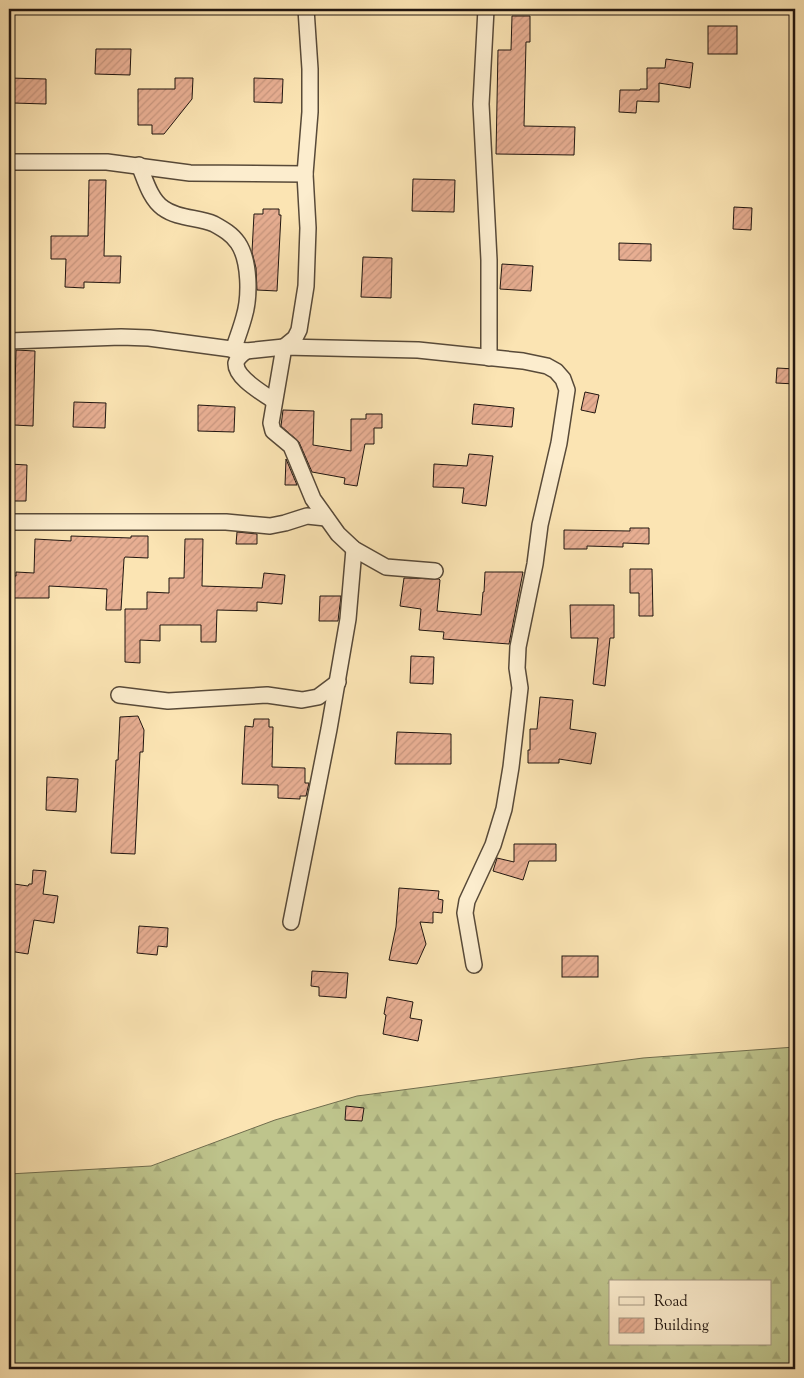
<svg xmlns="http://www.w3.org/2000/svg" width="804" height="1378" viewBox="0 0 804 1378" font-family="'Sorts Mill Goudy',serif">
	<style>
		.forest { fill: url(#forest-firs); stroke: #706d4e; fill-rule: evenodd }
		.building { fill: url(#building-hatch); stroke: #211610 }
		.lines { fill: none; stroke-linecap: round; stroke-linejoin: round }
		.minor-casing { stroke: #584a39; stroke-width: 18 }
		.minor { stroke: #fcedce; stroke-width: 15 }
	</style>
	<defs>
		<pattern id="forest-firs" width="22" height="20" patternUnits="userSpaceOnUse" patternTransform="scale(1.25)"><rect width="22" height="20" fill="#bec48c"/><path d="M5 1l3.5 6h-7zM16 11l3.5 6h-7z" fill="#a3a878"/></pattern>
		<pattern id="building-hatch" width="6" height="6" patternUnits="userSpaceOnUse" patternTransform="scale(1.25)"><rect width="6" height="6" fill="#e7ae92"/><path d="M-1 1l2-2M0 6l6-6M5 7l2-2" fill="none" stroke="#c6957d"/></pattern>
	</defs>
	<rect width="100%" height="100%" fill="#fbe4b3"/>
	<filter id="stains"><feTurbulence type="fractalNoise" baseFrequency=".004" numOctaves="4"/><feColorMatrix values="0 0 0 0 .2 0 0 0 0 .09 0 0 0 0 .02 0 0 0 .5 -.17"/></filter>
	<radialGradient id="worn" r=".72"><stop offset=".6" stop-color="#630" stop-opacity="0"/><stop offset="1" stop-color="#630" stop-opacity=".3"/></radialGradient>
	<!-- forest -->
	<path class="forest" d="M 795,1047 L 795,1369 L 9,1369 L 9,1174 L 151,1166 L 275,1120 L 357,1096 L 643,1058 ZM 610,1282 L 770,1282 L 770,1344 L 610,1344 Z"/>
	<!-- building -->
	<g class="building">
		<path d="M 512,16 L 530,16 L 530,42 L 526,42 L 524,126 L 575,127 L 574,155 L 496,154 L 498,50 L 511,50 Z"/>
		<rect x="708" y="26" width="29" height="28"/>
		<path d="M 96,49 L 131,49 L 130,75 L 95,74 Z"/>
		<path d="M 666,59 L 693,63 L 690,88 L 659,83 L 659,102 L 637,101 L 636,113 L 619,112 L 620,90 L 640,90 L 640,89 L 647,89 L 647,68 L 665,68 Z"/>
		<path d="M 9,78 L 46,79 L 46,104 L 13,103 L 13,91 L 9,91 Z"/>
		<path d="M 175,78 L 193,78 L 192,99 L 164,134 L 152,134 L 152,125 L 138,125 L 138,89 L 175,89 Z"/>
		<path d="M 254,78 L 283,79 L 282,103 L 254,102 Z"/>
		<path d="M 413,179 L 455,180 L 454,212 L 412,211 Z"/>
		<path d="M 89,180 L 106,180 L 104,256 L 121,256 L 120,283 L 84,282 L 84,288 L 65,287 L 66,259 L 51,259 L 51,236 L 88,236 Z"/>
		<path d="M 734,207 L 752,208 L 751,230 L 733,229 Z"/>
		<path d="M 263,209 L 279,209 L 279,215 L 281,215 L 277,291 L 257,290 L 256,268 L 252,252 L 254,214 L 263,214 Z"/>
		<path d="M 619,243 L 651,244 L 651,261 L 619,260 Z"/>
		<path d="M 363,257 L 392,258 L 391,298 L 361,297 Z"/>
		<path d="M 502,264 L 533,266 L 531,291 L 500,289 Z"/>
		<path d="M 16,350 L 35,351 L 33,426 L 14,425 Z"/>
		<path d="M 777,368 L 795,369 L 795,384 L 776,383 Z"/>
		<path d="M 585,392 L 599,395 L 595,413 L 581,410 Z"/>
		<path d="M 74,402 L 106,403 L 105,428 L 73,427 Z"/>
		<path d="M 474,404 L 514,408 L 512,427 L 472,424 Z"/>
		<path d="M 198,405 L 235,407 L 234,432 L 198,431 Z"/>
		<path d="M 283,410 L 314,411 L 313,445 L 351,451 L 351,419 L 366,419 L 366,414 L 382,414 L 382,428 L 374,428 L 374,444 L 365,444 L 357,486 L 344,484 L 345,478 L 312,472 L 299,442 L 281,426 Z"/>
		<path d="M 469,454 L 493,456 L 486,506 L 462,503 L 464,488 L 433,487 L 434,464 L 467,466 Z"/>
		<path d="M 286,459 L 297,485 L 285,485 Z"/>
		<path d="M 9,464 L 27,465 L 26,501 L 9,501 Z"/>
		<path d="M 630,528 L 649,528 L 649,544 L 623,543 L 623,547 L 587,546 L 587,549 L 564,549 L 564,530 L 630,531 Z"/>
		<path d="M 237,532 L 257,534 L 257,544 L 236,544 Z"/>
		<path d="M 71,536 L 131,538 L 131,536 L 148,536 L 148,558 L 125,557 L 124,559 L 121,610 L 106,610 L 107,589 L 49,586 L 49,598 L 9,598 L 9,576 L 16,576 L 16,572 L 34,573 L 35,539 L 71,541 Z"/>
		<path d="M 185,539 L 203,539 L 202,586 L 262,588 L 264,573 L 285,575 L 282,604 L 257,602 L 257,611 L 217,610 L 216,642 L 201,642 L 201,625 L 160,625 L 160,641 L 140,640 L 140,663 L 125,662 L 125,609 L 147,609 L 147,592 L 169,593 L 169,578 L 184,578 Z"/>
		<path d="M 630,569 L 652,569 L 653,616 L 639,616 L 639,593 L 630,593 Z"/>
		<path d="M 485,572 L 523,572 L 509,644 L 443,639 L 444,632 L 419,630 L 421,609 L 400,606 L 404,578 L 439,579 L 440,580 L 437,611 L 481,615 L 483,592 L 484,592 Z"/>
		<path d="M 320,596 L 341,596 L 338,621 L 319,621 Z"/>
		<path d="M 570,605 L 614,605 L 614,638 L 610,638 L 605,686 L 593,684 L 598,638 L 571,638 Z"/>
		<path d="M 411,656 L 434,657 L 433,684 L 410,683 Z"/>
		<path d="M 540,697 L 573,700 L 570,729 L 596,733 L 591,764 L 559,759 L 559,763 L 528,763 L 528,750 L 530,750 L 530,729 L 537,729 Z"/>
		<path d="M 138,716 L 144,730 L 143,752 L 140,752 L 135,854 L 111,853 L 116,760 L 118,760 L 120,717 Z"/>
		<path d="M 254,719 L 269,719 L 269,727 L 273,727 L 272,767 L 305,768 L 305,783 L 309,783 L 306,796 L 300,796 L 300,799 L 278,798 L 278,785 L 242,784 L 245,726 L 253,727 Z"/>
		<path d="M 397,732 L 451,734 L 451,764 L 395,764 Z"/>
		<path d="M 47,777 L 78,779 L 76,812 L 46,810 Z"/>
		<path d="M 514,844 L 556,844 L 556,861 L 529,861 L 523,880 L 493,871 L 497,858 L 514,862 Z"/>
		<path d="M 33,870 L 46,871 L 43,894 L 58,896 L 54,923 L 34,920 L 28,954 L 9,951 L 9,918 L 14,884 L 28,886 L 29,884 L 32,884 Z"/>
		<path d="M 399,888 L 439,891 L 438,899 L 443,900 L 442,913 L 433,912 L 433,923 L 420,922 L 426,944 L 417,964 L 389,960 L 396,927 Z"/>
		<path d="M 139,926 L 168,928 L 167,947 L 158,946 L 157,955 L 137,953 Z"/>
		<rect x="562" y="956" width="36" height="21"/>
		<path d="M 312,971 L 348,973 L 346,998 L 319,996 L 319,987 L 311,986 Z"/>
		<path d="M 387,997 L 413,1002 L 410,1018 L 422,1020 L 418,1041 L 383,1034 L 386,1015 L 384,1014 Z"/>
		<path d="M 346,1106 L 364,1108 L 362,1121 L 345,1120 Z"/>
	</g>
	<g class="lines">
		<defs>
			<g id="minor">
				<path d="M 306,9 L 310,69 L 310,112 L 305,174 L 308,228 L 306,286 L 299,330 L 295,338 L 284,347 L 271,423 L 273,431 L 291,446 L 313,499 L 338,534 L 354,549 L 386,567 L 435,571"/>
				<path d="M 486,9 L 481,104 L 489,260 L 489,358"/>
				<path d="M 9,162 L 107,162 L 190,173 L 305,174"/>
				<path d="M 139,165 C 145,179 150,199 163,208 C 178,219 198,217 214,224 C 223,229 232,234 238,243 C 250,261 250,297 244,317 C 241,328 237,339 233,350"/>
				<path d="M 9,341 L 121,337 L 149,338 L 246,351 L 284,347 L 418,350 L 523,361 L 547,366 L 556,371 L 563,379 L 567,390 L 559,443 L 540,525 L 535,564 L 518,647 L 517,668 L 520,688 L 511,767 L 504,809 L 493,845 L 467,901 L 465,913 L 474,965"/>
				<path d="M 246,351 C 242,354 237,358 236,363 C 235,378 263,393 274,401"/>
				<path d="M 9,522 L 226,522 L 270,526 L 285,523 L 307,516 L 326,518"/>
				<path d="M 119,695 L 168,701 L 267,695 L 302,700 L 318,697 L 338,682"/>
				<path d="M 291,922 L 329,729 L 348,619 L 354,549"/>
			</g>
		</defs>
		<!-- minor casing -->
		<use href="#minor" class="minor-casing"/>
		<!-- minor -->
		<use href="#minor" class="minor"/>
	</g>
	<!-- margin -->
	<rect width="804" height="1378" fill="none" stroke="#fbe4b3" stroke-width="30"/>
	<rect x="10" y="10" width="784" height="1358" fill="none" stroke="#211610" stroke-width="2.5"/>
	<rect x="15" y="15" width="774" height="1348" fill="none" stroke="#211610"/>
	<!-- legend -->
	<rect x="609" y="1280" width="162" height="65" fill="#fcedce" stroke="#a49782"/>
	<rect x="619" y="1297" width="25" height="8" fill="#fcedce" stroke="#a49782"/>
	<text x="654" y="1306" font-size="15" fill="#211610">Road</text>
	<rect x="619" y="1318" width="25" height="15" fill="url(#building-hatch)" stroke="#a49782"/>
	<text x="654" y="1330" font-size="15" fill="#211610">Building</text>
	<rect width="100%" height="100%" filter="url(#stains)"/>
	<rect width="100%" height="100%" fill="url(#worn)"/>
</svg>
